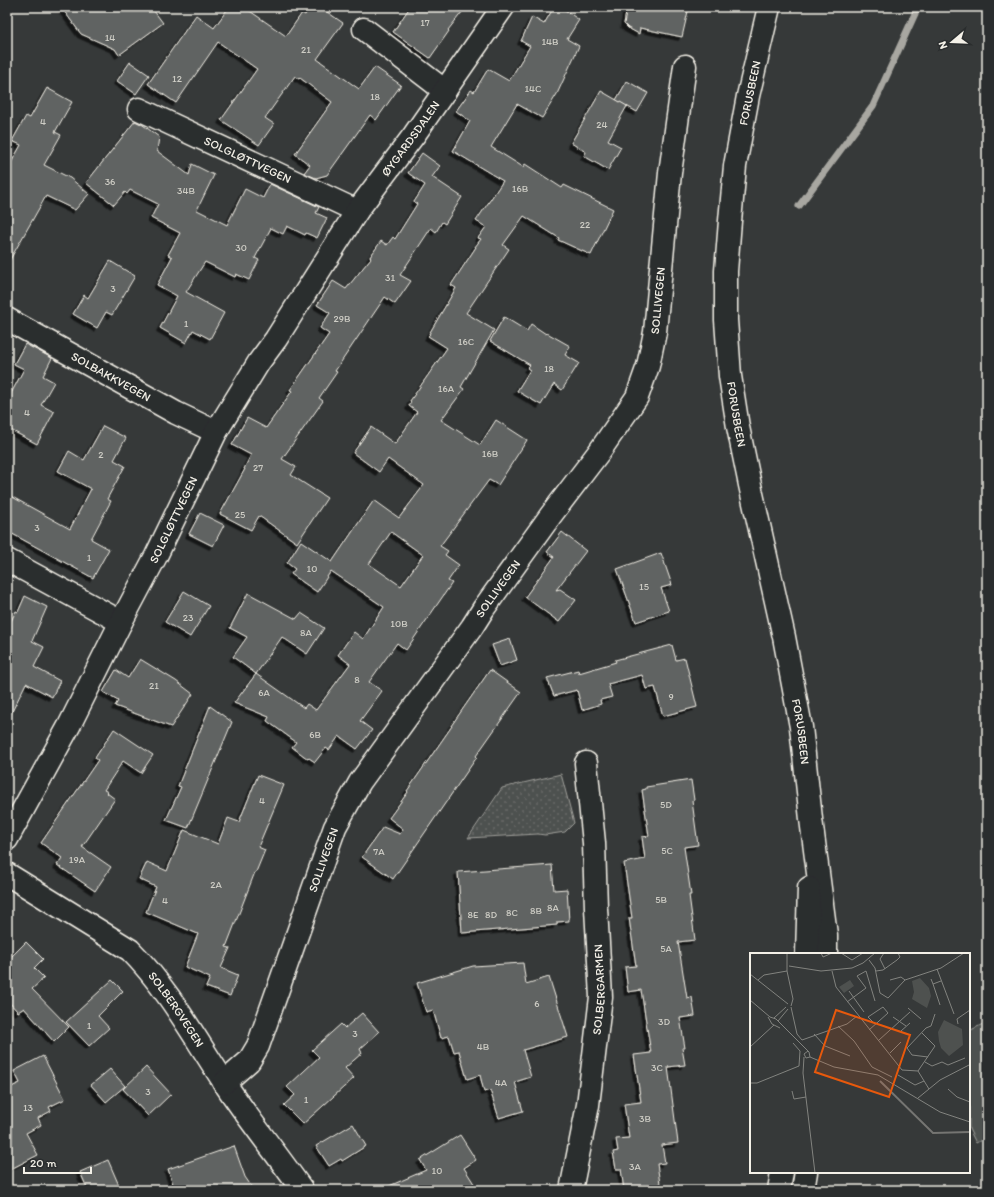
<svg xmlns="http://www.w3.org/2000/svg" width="994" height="1197" viewBox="0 0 994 1197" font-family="Itim,sans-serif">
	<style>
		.grass { fill: url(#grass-dots); stroke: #a1a19c }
		.pitch { fill: #4e514f; stroke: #a1a19c }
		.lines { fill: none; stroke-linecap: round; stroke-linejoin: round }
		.stream { stroke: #a8a7a1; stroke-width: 7 }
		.building { fill: #616362; stroke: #f4f1e8; fill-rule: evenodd; filter: url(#shadow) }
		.street-casing { stroke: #f4f1e8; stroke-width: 25 }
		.secondary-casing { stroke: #f4f1e8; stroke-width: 25 }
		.street { stroke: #2a2d2e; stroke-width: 22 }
		.secondary { stroke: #2a2d2e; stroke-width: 22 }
		.labels { text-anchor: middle; stroke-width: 3; stroke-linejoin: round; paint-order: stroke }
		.number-label { font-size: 10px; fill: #cfcec6 }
		.street-label { font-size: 12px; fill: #f4f1e8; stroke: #2a2d2e }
		.inset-river { fill: none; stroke: #757572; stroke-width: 2 }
		.inset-road { fill: none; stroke: #82837f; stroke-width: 1 }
		.view { fill: #e8590c; fill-opacity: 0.15; stroke: #e8590c; stroke-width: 2 }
		.inset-edge { fill: none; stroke: #f4f1e8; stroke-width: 2 }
	</style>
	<defs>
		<pattern id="grass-dots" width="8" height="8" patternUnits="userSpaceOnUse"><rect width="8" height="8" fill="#4e514f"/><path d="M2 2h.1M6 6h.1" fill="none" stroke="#686a68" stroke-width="1.8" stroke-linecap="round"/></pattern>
		<filter id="shadow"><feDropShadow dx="-3.5" dy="3.5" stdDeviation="0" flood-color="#0009"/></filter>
	</defs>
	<rect width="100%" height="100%" fill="#363939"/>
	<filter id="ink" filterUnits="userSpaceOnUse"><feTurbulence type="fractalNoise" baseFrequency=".025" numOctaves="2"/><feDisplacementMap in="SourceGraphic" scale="8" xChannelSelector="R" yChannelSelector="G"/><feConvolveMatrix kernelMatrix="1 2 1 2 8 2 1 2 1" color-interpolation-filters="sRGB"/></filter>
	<g filter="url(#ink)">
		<!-- grass -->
		<path class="grass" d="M 561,774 L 574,823 L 565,832 L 545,835 L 538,834 L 468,838 L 502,788 Z"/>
		<!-- pitch -->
		<path class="pitch" d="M 987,1022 L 987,1137 L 976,1143 L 969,1129 L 969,1031 Z"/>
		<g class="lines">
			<!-- stream -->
			<path class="stream" d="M 799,206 L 873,106 L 918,7"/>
		</g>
		<!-- building -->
		<g class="building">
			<path d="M 61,7 L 151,7 L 163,23 L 119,55 L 115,49 L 81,34 Z"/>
			<path d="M 229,7 L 244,7 L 286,36 L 302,13 L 305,15 L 310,7 L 320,7 L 343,23 L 317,59 L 359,89 L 375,67 L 401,85 L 376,120 L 370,115 L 327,175 L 316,178 L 304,173 L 310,165 L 295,154 L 332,102 L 300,78 L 299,79 L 295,76 L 265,118 L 274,124 L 259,145 L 221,120 L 257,69 L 218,42 L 176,103 L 148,84 L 196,15 L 214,28 Z"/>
			<path d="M 410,7 L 466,7 L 448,30 L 449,31 L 430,58 L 393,32 Z"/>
			<path d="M 554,7 L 561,7 L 579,20 L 567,39 L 579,46 L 557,94 L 542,118 L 517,104 L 491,147 L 523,167 L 525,164 L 562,188 L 564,185 L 613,209 L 591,255 L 558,240 L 559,238 L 524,216 L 503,245 L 509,249 L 466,313 L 494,330 L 461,387 L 464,389 L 441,420 L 480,445 L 496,420 L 527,440 L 498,485 L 489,480 L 440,546 L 448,551 L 445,555 L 459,565 L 448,581 L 452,583 L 406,650 L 397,643 L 369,682 L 382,691 L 360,721 L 372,730 L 357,749 L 339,736 L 329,750 L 326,748 L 315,762 L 309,758 L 308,759 L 292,747 L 296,742 L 267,721 L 269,717 L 234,703 L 256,674 L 233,657 L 247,637 L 230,628 L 248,593 L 296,619 L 301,613 L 324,628 L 307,654 L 282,637 L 256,674 L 304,708 L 307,704 L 316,710 L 350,664 L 338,655 L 354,632 L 363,639 L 384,607 L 331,571 L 317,592 L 291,574 L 295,569 L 287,563 L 301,541 L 332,562 L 374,500 L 399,518 L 424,485 L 388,459 L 379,472 L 353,453 L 371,427 L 395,444 L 417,412 L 409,406 L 411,402 L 410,401 L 447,348 L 428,336 L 430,334 L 429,334 L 456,288 L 451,285 L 476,247 L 475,247 L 481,239 L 478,238 L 486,227 L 476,221 L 503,181 L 453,151 L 470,121 L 456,111 L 471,90 L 474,92 L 488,69 L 509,81 L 530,46 L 521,41 L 532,17 L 544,24 ZM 391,532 L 423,555 L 401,586 L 369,564 Z"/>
			<path d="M 627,7 L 689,7 L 682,37 L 640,28 L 639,34 L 628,28 L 624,24 Z"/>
			<path d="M 130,62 L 149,75 L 136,94 L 117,81 Z"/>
			<path d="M 627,81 L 648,93 L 637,112 L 616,100 Z"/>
			<path d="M 47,88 L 72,102 L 55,132 L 61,135 L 44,165 L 70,178 L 89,194 L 75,210 L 46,196 L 7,265 L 7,170 L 21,145 L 12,141 L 26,116 L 30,118 Z"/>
			<path d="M 601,91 L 627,106 L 608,140 L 621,147 L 608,170 L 584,156 L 586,152 L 571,143 Z"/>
			<path d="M 135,121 L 143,125 L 159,137 L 157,151 L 189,175 L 192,164 L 214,175 L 197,210 L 227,225 L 245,189 L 263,198 L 270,184 L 319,207 L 316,213 L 327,218 L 317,238 L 306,233 L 305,235 L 287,226 L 283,234 L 271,228 L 255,258 L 259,260 L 249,280 L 236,274 L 235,277 L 205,262 L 186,292 L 224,313 L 210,339 L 193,330 L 186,343 L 160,328 L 177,296 L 157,285 L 172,257 L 168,255 L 180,233 L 151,218 L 158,204 L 130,190 L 127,194 L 125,192 L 114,205 L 86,183 Z"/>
			<path d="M 422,153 L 440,166 L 432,177 L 462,197 L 445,224 L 442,222 L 436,232 L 431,228 L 400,275 L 411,281 L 395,304 L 385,297 L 335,371 L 337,372 L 319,398 L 323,401 L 282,459 L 296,467 L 291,475 L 327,498 L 297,543 L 259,516 L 251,530 L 220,514 L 245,469 L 244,469 L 251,455 L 232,445 L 247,418 L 266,428 L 292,391 L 290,390 L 329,334 L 320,328 L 330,313 L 317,305 L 333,281 L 346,289 L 371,258 L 370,257 L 381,241 L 387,245 L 393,237 L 395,239 L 417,204 L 414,202 L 425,185 L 408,173 Z"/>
			<path d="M 110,261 L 135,276 L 112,315 L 106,312 L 97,328 L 73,314 L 84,295 L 88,298 Z"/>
			<path d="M 504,317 L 527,331 L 531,324 L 546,334 L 547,333 L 570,346 L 565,355 L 579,363 L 562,390 L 554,384 L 541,405 L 517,391 L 530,370 L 527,368 L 530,365 L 490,341 Z"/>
			<path d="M 25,344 L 52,358 L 43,376 L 54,382 L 41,405 L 54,412 L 37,444 L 7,428 L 7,401 L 24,369 L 14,364 Z"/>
			<path d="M 103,426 L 126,438 L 114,460 L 125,466 L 107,499 L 111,501 L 91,539 L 109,549 L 93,578 L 7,531 L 7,494 L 70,529 L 91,489 L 58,471 L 69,451 L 84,460 Z"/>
			<path d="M 200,513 L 224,525 L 213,546 L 189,534 Z"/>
			<path d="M 562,532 L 586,551 L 556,590 L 560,589 L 576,600 L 559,622 L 525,597 L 554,557 L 547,552 Z"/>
			<path d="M 661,553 L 672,585 L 661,588 L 669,611 L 636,622 L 617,569 Z"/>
			<path d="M 184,591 L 209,606 L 190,637 L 165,622 Z"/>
			<path d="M 25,596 L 47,607 L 32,641 L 44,647 L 34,667 L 60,681 L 52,697 L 26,683 L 7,722 L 7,629 L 16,611 L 18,612 Z"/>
			<path d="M 510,639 L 517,660 L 500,666 L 492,645 Z"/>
			<path d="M 672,645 L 676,660 L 685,658 L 697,707 L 663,716 L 655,687 L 646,689 L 642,675 L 608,684 L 612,697 L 600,700 L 601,704 L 582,710 L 577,690 L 554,696 L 547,678 L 578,670 L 579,673 L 616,662 L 615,660 Z"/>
			<path d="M 140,659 L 176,681 L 193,694 L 171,727 L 115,706 L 118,701 L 103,692 L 116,670 L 128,678 Z"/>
			<path d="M 490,670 L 521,692 L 476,756 L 477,757 L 393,879 L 362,857 L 383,827 L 400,834 L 403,829 L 389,818 L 408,792 L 407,791 L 452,726 L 451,726 Z"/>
			<path d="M 210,706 L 232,722 L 188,828 L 166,820 L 181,787 L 178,786 Z"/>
			<path d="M 114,729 L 153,755 L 141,773 L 123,761 L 104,790 L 108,792 L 107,793 L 115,799 L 82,847 L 111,867 L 95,891 L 57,865 L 62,858 L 41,843 L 98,760 L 95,758 Z"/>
			<path d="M 258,775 L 284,785 L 258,847 L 265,850 L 256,872 L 255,872 L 226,947 L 230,948 L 221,968 L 238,975 L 230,996 L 206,987 L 210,978 L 185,967 L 198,934 L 146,912 L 156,887 L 139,879 L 147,862 L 167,871 L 184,830 L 218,844 L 228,818 L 239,822 Z"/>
			<path d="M 691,780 L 694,800 L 692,801 L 698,845 L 684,847 L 691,895 L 689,895 L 695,940 L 678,942 L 687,998 L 692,997 L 695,1016 L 680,1018 L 685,1048 L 682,1048 L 685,1065 L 668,1067 L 678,1143 L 662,1145 L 665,1163 L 657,1164 L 661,1190 L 624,1190 L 621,1169 L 616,1169 L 613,1152 L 618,1151 L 616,1139 L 629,1138 L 624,1104 L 641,1102 L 634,1055 L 651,1053 L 641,990 L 628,992 L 625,967 L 636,966 L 629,918 L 632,918 L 624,863 L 645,859 L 642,837 L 649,836 L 642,790 L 646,789 L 646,787 Z"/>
			<path d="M 552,865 L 554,890 L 567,889 L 569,921 L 557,922 L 557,925 L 462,933 L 458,872 Z"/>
			<path d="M 26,942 L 43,959 L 34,968 L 44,978 L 32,989 L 69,1027 L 54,1042 L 24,1008 L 18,1012 L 7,1000 L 7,961 Z"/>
			<path d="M 523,963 L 526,984 L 549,977 L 568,1037 L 523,1050 L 531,1077 L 515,1082 L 523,1111 L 499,1118 L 490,1090 L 484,1092 L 480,1075 L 467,1079 L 459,1051 L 454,1052 L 449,1036 L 441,1038 L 433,1010 L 426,1012 L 417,983 L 473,966 Z"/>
			<path d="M 112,980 L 123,991 L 98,1016 L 109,1028 L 89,1046 L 66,1022 Z"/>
			<path d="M 362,1013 L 379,1032 L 360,1049 L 362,1053 L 345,1068 L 354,1078 L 303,1124 L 284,1105 L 295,1095 L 287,1087 L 319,1057 L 312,1050 L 341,1024 L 345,1028 Z"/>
			<path d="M 43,1056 L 65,1099 L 49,1107 L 51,1111 L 38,1118 L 41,1125 L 26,1133 L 38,1155 L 7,1171 L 7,1089 L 20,1083 L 14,1071 Z"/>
			<path d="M 146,1067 L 171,1094 L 148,1116 L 123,1089 Z"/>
			<path d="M 110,1069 L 125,1086 L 106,1102 L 91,1085 Z"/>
			<path d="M 353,1124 L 366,1146 L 342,1161 L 341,1159 L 329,1166 L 316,1146 Z"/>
			<path d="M 460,1135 L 476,1160 L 464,1168 L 478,1190 L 380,1190 L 426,1170 L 420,1160 Z"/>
			<path d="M 234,1146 L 245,1177 L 254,1190 L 175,1190 L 168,1169 Z"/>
			<path d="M 108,1160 L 121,1190 L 88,1190 L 80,1172 Z"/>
		</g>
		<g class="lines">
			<defs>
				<g id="street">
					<path d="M 364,29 L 445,91"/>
					<path id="s1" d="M 139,109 L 357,211"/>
					<path id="s2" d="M 7,319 L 176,413 L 216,432"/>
					<path d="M 7,560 L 121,622"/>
					<path id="s3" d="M 7,839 L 69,726 L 121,622 L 156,556 L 216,432 L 259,362 L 276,339 L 357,211 L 414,135 L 503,7"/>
					<path id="s4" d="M 7,874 L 130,950 C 167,987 195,1038 224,1082 C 248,1119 277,1154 302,1190"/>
					<path id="s5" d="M 224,1083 L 249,1061 L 258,1046 L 335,827 L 360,782 L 368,771 L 472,627 L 484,608 L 551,515 L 599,452 L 637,397 L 648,366 L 655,332 L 670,173 L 685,66"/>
					<path id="s6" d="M 571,1190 L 588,1105 L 601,997 L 596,908 L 594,843 L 586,763"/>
				</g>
				<g id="secondary">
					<path id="s7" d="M 769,7 L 748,96 L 735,166 L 730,221 L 726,271 L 726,320 L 730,376 L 738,427 L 750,485 L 784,637 L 801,727 L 811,819 L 826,935 L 826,954"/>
					<path d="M 807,954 L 809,888"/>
					<path d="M 779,1190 L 782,1172"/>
					<path d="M 803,1190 L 806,1172"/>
				</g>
			</defs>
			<!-- street casing -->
			<use href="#street" class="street-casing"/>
			<!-- secondary casing -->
			<use href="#secondary" class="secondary-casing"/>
			<!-- street -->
			<use href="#street" class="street"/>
			<!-- secondary -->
			<use href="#secondary" class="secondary"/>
		</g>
	</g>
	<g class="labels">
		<!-- number labels -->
		<g class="number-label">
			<text x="425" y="26">17</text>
			<text x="110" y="41">14</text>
			<text x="550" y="45">14B</text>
			<text x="306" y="53">21</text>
			<text x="177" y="82">12</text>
			<text x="533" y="92">14C</text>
			<text x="375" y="100">18</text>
			<text x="43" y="125">4</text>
			<text x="602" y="128">24</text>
			<text x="110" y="185">36</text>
			<text x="520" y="192">16B</text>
			<text x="186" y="194">34B</text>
			<text x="585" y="228">22</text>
			<text x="241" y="251">30</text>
			<text x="390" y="281">31</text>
			<text x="113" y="292">3</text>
			<text x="342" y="322">29B</text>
			<text x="186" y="327">1</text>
			<text x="466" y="345">16C</text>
			<text x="549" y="372">18</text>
			<text x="446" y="392">16A</text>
			<text x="27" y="416">4</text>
			<text x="490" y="457">16B</text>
			<text x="101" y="458">2</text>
			<text x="258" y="471">27</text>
			<text x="240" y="518">25</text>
			<text x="37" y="531">3</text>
			<text x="89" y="561">1</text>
			<text x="312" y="572">10</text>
			<text x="644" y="590">15</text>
			<text x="188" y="621">23</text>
			<text x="399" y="627">10B</text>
			<text x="306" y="636">8A</text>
			<text x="357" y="683">8</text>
			<text x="154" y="689">21</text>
			<text x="264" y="696">6A</text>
			<text x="671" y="700">9</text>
			<text x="315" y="738">6B</text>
			<text x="262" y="804">4</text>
			<text x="666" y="808">5D</text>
			<text x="667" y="854">5C</text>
			<text x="379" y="855">7A</text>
			<text x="77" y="863">19A</text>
			<text x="216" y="888">2A</text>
			<text x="661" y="903">5B</text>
			<text x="165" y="904">4</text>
			<text x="553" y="911">8A</text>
			<text x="536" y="914">8B</text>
			<text x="512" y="916">8C</text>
			<text x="473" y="918">8E</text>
			<text x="491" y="918">8D</text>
			<text x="666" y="952">5A</text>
			<text x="537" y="1007">6</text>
			<text x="664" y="1025">3D</text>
			<text x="89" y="1029">1</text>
			<text x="355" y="1037">3</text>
			<text x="483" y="1050">4B</text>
			<text x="657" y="1071">3C</text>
			<text x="501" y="1086">4A</text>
			<text x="148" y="1095">3</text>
			<text x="306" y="1103">1</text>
			<text x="28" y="1111">13</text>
			<text x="645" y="1122">3B</text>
			<text x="635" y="1170">3A</text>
			<text x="437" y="1174">10</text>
		</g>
		<!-- street labels -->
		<g class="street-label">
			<text transform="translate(750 93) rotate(-78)" y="4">FORUSBEEN</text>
			<text dy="4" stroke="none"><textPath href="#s3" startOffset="810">ØYGARDSDALEN</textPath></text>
			<text dy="4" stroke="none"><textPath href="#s1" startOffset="120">SOLGLØTTVEGEN</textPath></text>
			<text dy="4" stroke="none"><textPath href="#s5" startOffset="908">SOLLIVEGEN</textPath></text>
			<text dy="4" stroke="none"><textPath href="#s2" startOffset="119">SOLBAKKVEGEN</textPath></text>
			<text dy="4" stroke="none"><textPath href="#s7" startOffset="412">FORUSBEEN</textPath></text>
			<text dy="4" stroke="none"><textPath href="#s3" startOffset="360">SOLGLØTTVEGEN</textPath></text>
			<text dy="4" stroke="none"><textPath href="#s5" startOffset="572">SOLLIVEGEN</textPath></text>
			<text dy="4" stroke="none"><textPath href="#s7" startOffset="736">FORUSBEEN</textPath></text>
			<text dy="4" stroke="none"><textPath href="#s5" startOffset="248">SOLLIVEGEN</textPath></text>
			<text dy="4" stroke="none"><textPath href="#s6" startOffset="203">SOLBERGARMEN</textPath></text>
			<text dy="4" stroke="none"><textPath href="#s4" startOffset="220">SOLBERGVEGEN</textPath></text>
		</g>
	</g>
	<!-- overview -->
	<g transform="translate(750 953)">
		<rect width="220" height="220" fill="#363939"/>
		<path d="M 170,25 L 179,35 L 181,43 L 177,55 L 162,46 L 164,39 L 162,28 ZM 194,67 L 212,76 L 213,92 L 199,103 L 191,95 L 189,88 L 188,79 Z" fill="#4e514f"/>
		<path d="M 100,27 L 104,33 L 94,40 L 89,34 Z" fill="#4e514f"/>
		<path class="inset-river" d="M 130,128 L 183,180 L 220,179"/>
		<path class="inset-road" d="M 37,0 L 37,18M 71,0 L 73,4 L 82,0M 91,0 L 102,7 L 113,0M 134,0 L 130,6 L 135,16M 119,7 L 125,15 L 130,40 L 138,45 L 155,27 L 191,15 L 214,0M 39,13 L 71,18 L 102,15 L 113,10 L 125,0M 187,16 L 204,61M 37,18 L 43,46 L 41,53M 82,18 L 86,34 L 152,117 L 168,118M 126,18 L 133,17 L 147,7 L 150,4 L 148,0M 0,21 L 38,51M 181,26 L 183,31 L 191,28M 8,27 L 14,22 L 37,18M 140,27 L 151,24 L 155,27M 183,31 L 190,52M 116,35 L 107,23 L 116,18 L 125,48M 99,38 L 114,59M 0,47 L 20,64 L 26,66 L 59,99 L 60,104 L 56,105 L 54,101 L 58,98M 97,49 L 116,35M 41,54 L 47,81 L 52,87 L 97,71 L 107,63M 158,55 L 171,66M 18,64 L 22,71 L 30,75M 143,64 L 156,73M 24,65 L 36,54M 28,68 L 38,56M 208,71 L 207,66 L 220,57M 88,73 L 104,88 L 122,114 L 142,124M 119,77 L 138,60 L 133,54 L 118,64 L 125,71M 151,78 L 160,70M 64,81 L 75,93 L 100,103M 129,87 L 160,59M 0,94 L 24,72M 140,100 L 151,89M 54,104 L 53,120 L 65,220M 60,104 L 84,114 L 128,122 L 190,159 L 220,169M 178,104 L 162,102 L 157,95 L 176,75 L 181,73 L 185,61M 175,109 L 182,113 L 192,109 L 198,112 L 215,105M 168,118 L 185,93 L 172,80M 168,118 L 179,136M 148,122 L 165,132 L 174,128M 0,130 L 7,130 L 49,113 L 50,98 L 43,90M 198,136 L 207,144 L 220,149M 42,138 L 44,146 L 56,144M 168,145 L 190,127 L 219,112"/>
		<path class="view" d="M 86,57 L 160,82 L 139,144 L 65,119 Z"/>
		<rect width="220" height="220" class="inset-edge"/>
	</g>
	<!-- margin -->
	<rect width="994" height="1197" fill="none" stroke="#2a2d2e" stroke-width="24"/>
	<rect x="12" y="12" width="970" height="1173" fill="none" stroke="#f4f1e8" stroke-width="1.5" filter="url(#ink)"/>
	<!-- north arrow -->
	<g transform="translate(952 42) rotate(251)" stroke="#2a2d2e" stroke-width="3" paint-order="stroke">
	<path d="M0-3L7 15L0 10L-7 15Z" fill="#f4f1e8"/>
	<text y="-6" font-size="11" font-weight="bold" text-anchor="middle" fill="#f4f1e8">N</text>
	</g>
	<!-- scale -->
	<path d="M24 1167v6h67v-6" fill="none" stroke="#f4f1e8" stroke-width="2"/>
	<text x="30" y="1167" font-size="12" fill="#f4f1e8" stroke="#2a2d2e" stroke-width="3" paint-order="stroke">20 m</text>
</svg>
